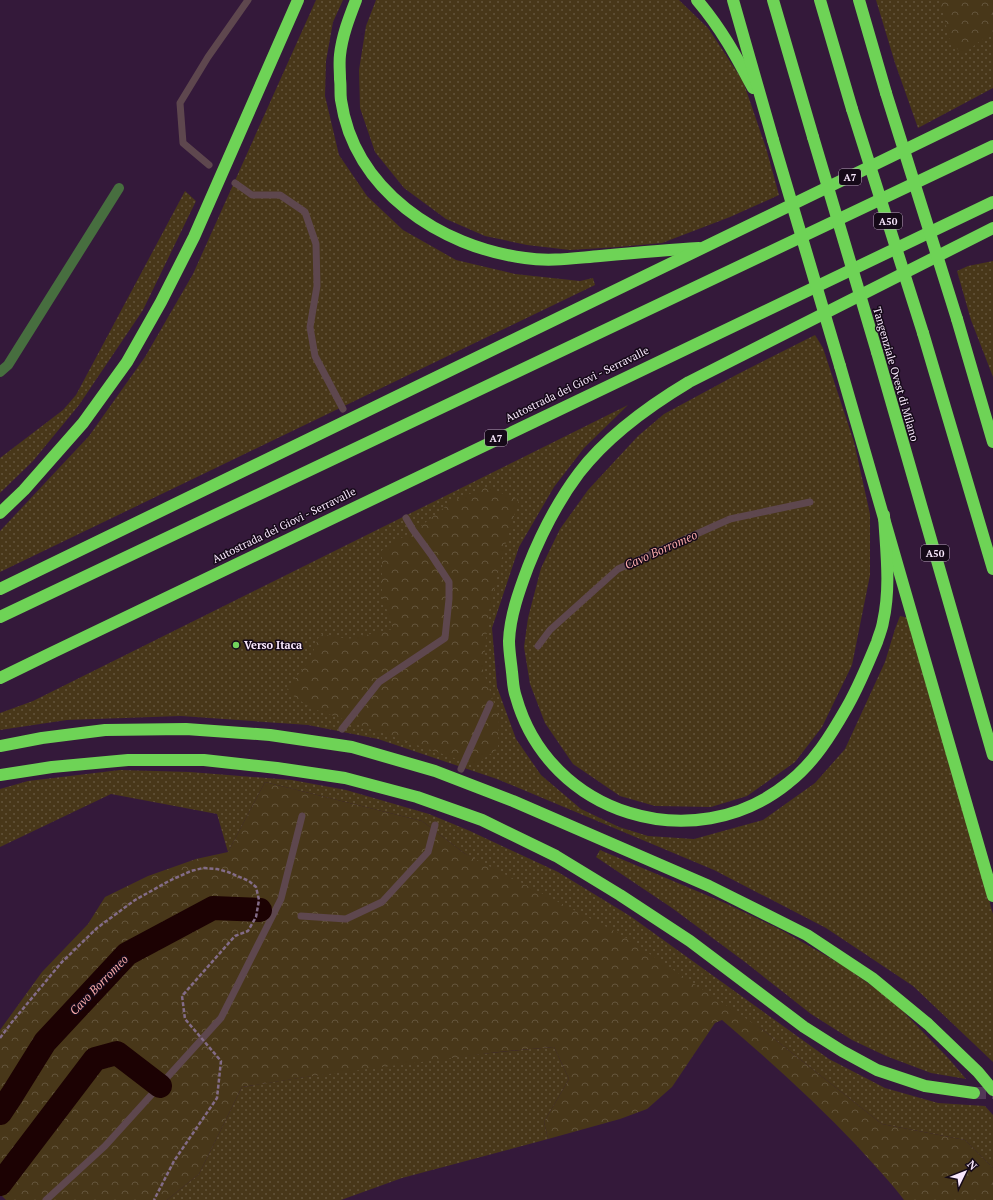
<svg xmlns="http://www.w3.org/2000/svg" width="993" height="1200" viewBox="0 0 993 1200" font-family="'PT Serif',serif">
	<style>
		.green { fill: url(#green-dots) }
		.forest { fill: url(#forest-crowns) }
		.lines { fill: none; stroke-linecap: round; stroke-linejoin: round }
		.stream { stroke: #5e474e; stroke-width: 7 }
		.canal { stroke: #1c0203; stroke-width: 24 }
		.motorway-tunnel { stroke: #523857; stroke-width: 12; stroke-dasharray: 12 6; stroke-linecap: butt }
		.path { stroke: #836c88; stroke-width: 2.5; stroke-dasharray: 4 2; stroke-linecap: butt }
		.service { stroke: #476e3f; stroke-width: 10 }
		.motorway { stroke: #6ed356; stroke-width: 12 }
		.motorway-bridge { stroke: #6ed356; stroke-width: 12 }
		.poi-dot { fill: #72d25d; stroke: #150918; stroke-width: 1.5 }
		.labels { text-anchor: middle; stroke-width: 3; stroke-linejoin: round; paint-order: stroke }
		.shield { fill: #150918; stroke: #b5a5b8; stroke-width: 1 }
		.shield-label { font-size: 10px; font-weight: bold; fill: #f9e8fd }
		.street-label { font-size: 11px; fill: #f9e8fd; stroke: #150918 }
		.poi-label { font-size: 11px; font-weight: bold; fill: #f9e8fd; stroke: #150918; text-anchor: start }
		.water-label { font-size: 12px; font-style: italic; fill: #faaaa9; stroke: #150918 }
	</style>
	<defs>
		<pattern id="green-dots" width="8" height="8" patternUnits="userSpaceOnUse"><rect width="8" height="8" fill="#483719"/><path d="M2 2h.1M6 6h.1" fill="none" stroke="#63543b" stroke-width="1.8" stroke-linecap="round"/></pattern>
		<pattern id="forest-crowns" width="20" height="18" patternUnits="userSpaceOnUse"><rect width="20" height="18" fill="#483719"/><path d="M2 6a3 3 0 1 1 6 0M12 15a3 3 0 1 1 6 0" fill="none" stroke="#63543b"/></pattern>
	</defs>
	<rect width="100%" height="100%" fill="#34193a"/>
	<!-- green -->
	<g class="green">
		<path d="M 316,0 L 343,0 L 333,22 L 326,61 L 325,96 L 339,155 L 367,196 L 403,230 L 456,260 L 515,274 L 580,281 L 593,278 L 595,285 L 0,572 L 0,531 L 89,436 L 145,357 L 193,274 Z"/>
		<path d="M 376,0 L 679,0 L 708,28 L 743,81 L 766,148 L 779,195 L 730,217 L 662,243 L 618,247 L 570,250 L 527,245 L 485,236 L 446,219 L 404,188 L 375,152 L 360,108 L 359,70 L 366,26 Z"/>
		<path d="M 876,0 L 993,0 L 993,88 L 918,128 L 895,63 Z"/>
		<path d="M 185,191 L 196,201 L 143,310 L 79,405 L 33,461 L 0,493 L 0,458 L 63,410 L 76,395 Z"/>
		<path d="M 993,261 L 993,377 L 971,320 L 957,271 L 968,266 Z"/>
		<path d="M 815,335 L 823,348 L 854,442 L 870,514 L 870,575 L 852,665 L 822,727 L 795,762 L 747,796 L 711,807 L 655,806 L 620,796 L 573,764 L 545,723 L 530,684 L 524,647 L 528,618 L 541,568 L 560,529 L 588,490 L 638,436 L 664,414 L 738,374 Z"/>
		<path d="M 628,405 L 584,448 L 554,487 L 519,547 L 492,628 L 497,687 L 516,739 L 541,775 L 581,809 L 619,827 L 648,836 L 694,839 L 763,820 L 815,783 L 845,749 L 885,662 L 895,629 L 900,616 L 909,618 L 993,914 L 993,1062 L 913,986 L 826,928 L 714,870 L 497,779 L 378,739 L 308,725 L 181,716 L 67,720 L 0,730 L 0,713 L 33,701 Z"/>
		<path d="M 120,770 L 190,772 L 292,780 L 346,790 L 429,814 L 470,831 L 558,872 L 630,916 L 829,1059 L 885,1088 L 938,1103 L 985,1106 L 993,1115 L 993,1168 L 965,1140 L 882,1124 L 763,1030 L 464,853 L 422,821 L 265,782 L 228,852 L 217,814 L 111,794 L 0,847 L 0,789 L 28,781 Z"/>
		<path d="M 600,850 L 725,903 L 783,931 L 844,966 L 893,1001 L 950,1060 L 966,1079 L 931,1073 L 886,1056 L 852,1040 L 811,1014 L 745,962 L 672,908 L 596,857 Z"/>
		<path d="M 554,1047 L 569,1079 L 544,1122 L 548,1139 L 402,1178 L 341,1200 L 167,1200 L 199,1174 L 242,1087 C 345,1070 450,1056 554,1047 Z"/>
	</g>
	<!-- forest -->
	<g class="forest">
		<path d="M 940,0 L 993,0 L 993,31 L 962,55 L 949,38 Z"/>
		<path d="M 486,487 L 519,500 L 504,549 L 489,611 L 483,670 L 499,718 L 498,749 L 474,765 L 311,708 L 286,691 L 310,659 L 320,634 L 348,639 L 393,629 L 382,595 L 382,550 L 421,526 L 451,502 Z"/>
		<path d="M 265,782 L 422,821 L 464,853 L 620,934 L 763,1030 L 882,1124 L 965,1140 L 993,1168 L 993,1200 L 904,1200 C 890,1181 874,1165 858,1147 C 815,1102 769,1060 722,1020 L 715,1023 L 672,1087 L 647,1109 L 620,1119 L 548,1139 L 544,1122 L 569,1079 L 554,1047 L 498,1052 L 306,1077 L 242,1087 L 199,1174 L 167,1200 L 6,1200 L 0,1194 L 0,1030 L 42,972 L 88,924 L 105,897 L 148,876 L 196,859 L 228,852 Z"/>
	</g>
	<g class="lines">
		<!-- stream -->
		<g class="stream">
			<path d="M 209,165 L 183,143 L 180,103 L 208,57 L 248,0"/>
			<path d="M 235,183 L 252,195 L 280,195 L 305,212 L 316,244 L 317,286 L 310,327 L 315,356 L 343,409"/>
			<path d="M 538,646 L 550,630 L 618,569 L 730,519 L 810,502"/>
			<path d="M 342,729 L 379,682 L 445,638 L 449,599 L 449,582 L 432,556 L 413,530 L 406,518"/>
			<path d="M 461,769 L 490,704"/>
			<path d="M 301,916 L 346,919 L 382,902 L 428,852 L 435,825"/>
			<path d="M 46,1200 L 105,1146 L 221,1018 L 281,899 L 302,816"/>
		</g>
		<!-- canal -->
		<g class="canal">
			<path d="M 0,1113 L 12,1095 L 45,1042 L 127,954 L 213,908 L 260,910"/>
			<path d="M 0,1184 L 95,1059 L 117,1053 L 160,1086"/>
		</g>
		<!-- motorway-tunnel -->
		<path class="motorway-tunnel" d="M 974,1093 L 993,1093"/>
		<!-- path -->
		<path class="path" d="M 0,1038 L 12,1022 L 61,963 L 97,928 L 135,900 L 169,881 L 191,871 L 203,868 L 217,869 L 228,872 L 249,881 L 256,887 L 259,900 L 256,917 L 248,931 L 235,936 L 182,996 L 185,1019 L 221,1061 L 217,1098 L 174,1161 L 154,1200"/>
		<!-- service -->
		<path class="service" d="M 0,372 L 8,365 L 119,188"/>
		<!-- motorway -->
		<g class="motorway">
			<path d="M 356,0 C 349,18 342,36 340,55 C 339,63 340,71 340,79 C 341,86 340,93 341,100 C 354,190 440,247 525,258 C 550,262 575,258 600,256 C 633,253 666,250 699,248"/>
			<path d="M 697,0 C 721,28 736,56 753,88"/>
			<path d="M 733,0 L 773,140"/>
			<path d="M 773,0 L 813,137"/>
			<path d="M 820,0 L 852,109"/>
			<path d="M 859,0 L 886,93"/>
			<path d="M 957,319 L 993,442"/>
			<path d="M 923,333 L 993,569"/>
			<path d="M 877,352 L 993,755"/>
			<path d="M 840,366 L 993,896"/>
			<path d="M 0,513 L 24,490 L 83,423 L 127,362 L 161,302 L 194,237 L 298,0"/>
			<path d="M 884,515 C 886,551 891,587 883,622 C 882,629 879,635 877,642 C 868,664 859,686 847,707 C 831,735 814,763 788,783 C 694,859 549,815 516,697 C 513,689 513,680 512,672 C 511,662 509,651 509,641 C 510,616 519,591 528,567 C 541,534 558,501 579,473 C 608,435 649,406 689,382 L 993,228"/>
			<path d="M 0,589 L 993,107"/>
			<path d="M 0,617 L 993,146"/>
			<path d="M 0,678 C 330,517 661,358 993,202"/>
			<path d="M 0,746 L 42,738 L 105,730 L 186,729 L 270,735 L 352,747 L 435,771 L 513,801 L 709,886 L 807,935 L 872,978 L 928,1024 L 978,1072 L 993,1090"/>
			<path d="M 0,775 L 52,767 L 128,760 L 204,760 L 277,768 L 345,778 L 417,797 L 482,820 L 556,856 L 620,895 L 690,941 L 804,1027 L 842,1051 L 877,1070 L 925,1086 L 974,1093"/>
		</g>
		<!-- motorway-bridge -->
		<g class="motorway-bridge">
			<path d="M 886,93 L 957,319"/>
			<path d="M 852,109 L 923,333"/>
			<path d="M 813,137 L 877,352"/>
			<path d="M 773,140 L 840,366"/>
		</g>
	</g>
	<!-- markers -->
	<circle class="poi-dot" cx="236" cy="645" r="4"/>
	<g class="labels">
		<!-- shield labels -->
		<g class="shield">
			<rect x="839" y="169" width="22" height="16" rx="3"/>
			<rect x="874" y="213" width="28" height="16" rx="3"/>
			<rect x="485" y="430" width="22" height="16" rx="3"/>
			<rect x="921" y="545" width="28" height="16" rx="3"/>
		</g>
		<g class="shield-label">
			<text x="850" y="181">A7</text>
			<text x="888" y="225">A50</text>
			<text x="496" y="442">A7</text>
			<text x="935" y="557">A50</text>
		</g>
		<!-- street labels -->
		<g class="street-label">
			<text transform="translate(896 374) rotate(74)" y="4">Tangenziale Ovest di Milano</text>
			<text transform="translate(577 384) rotate(-26)" y="4">Autostrada dei Giovi - Serravalle</text>
			<text transform="translate(284 525) rotate(-26)" y="4">Autostrada dei Giovi - Serravalle</text>
		</g>
		<!-- poi labels -->
		<g class="poi-label">
			<text x="244" y="649">Verso Itaca</text>
		</g>
		<!-- water labels -->
		<g class="water-label">
			<text transform="translate(661 550) rotate(-24)" y="4">Cavo Borromeo</text>
			<text transform="translate(99 985) rotate(-46)" y="4">Cavo Borromeo</text>
		</g>
	</g>
	<!-- north arrow -->
	<g transform="translate(965 1172) rotate(47)" stroke="#150918" stroke-width="3" paint-order="stroke">
	<path d="M0-3L7 15L0 10L-7 15Z" fill="#f9e8fd"/>
	<text y="-6" font-size="11" font-weight="bold" text-anchor="middle" fill="#f9e8fd">N</text>
	</g>
</svg>
